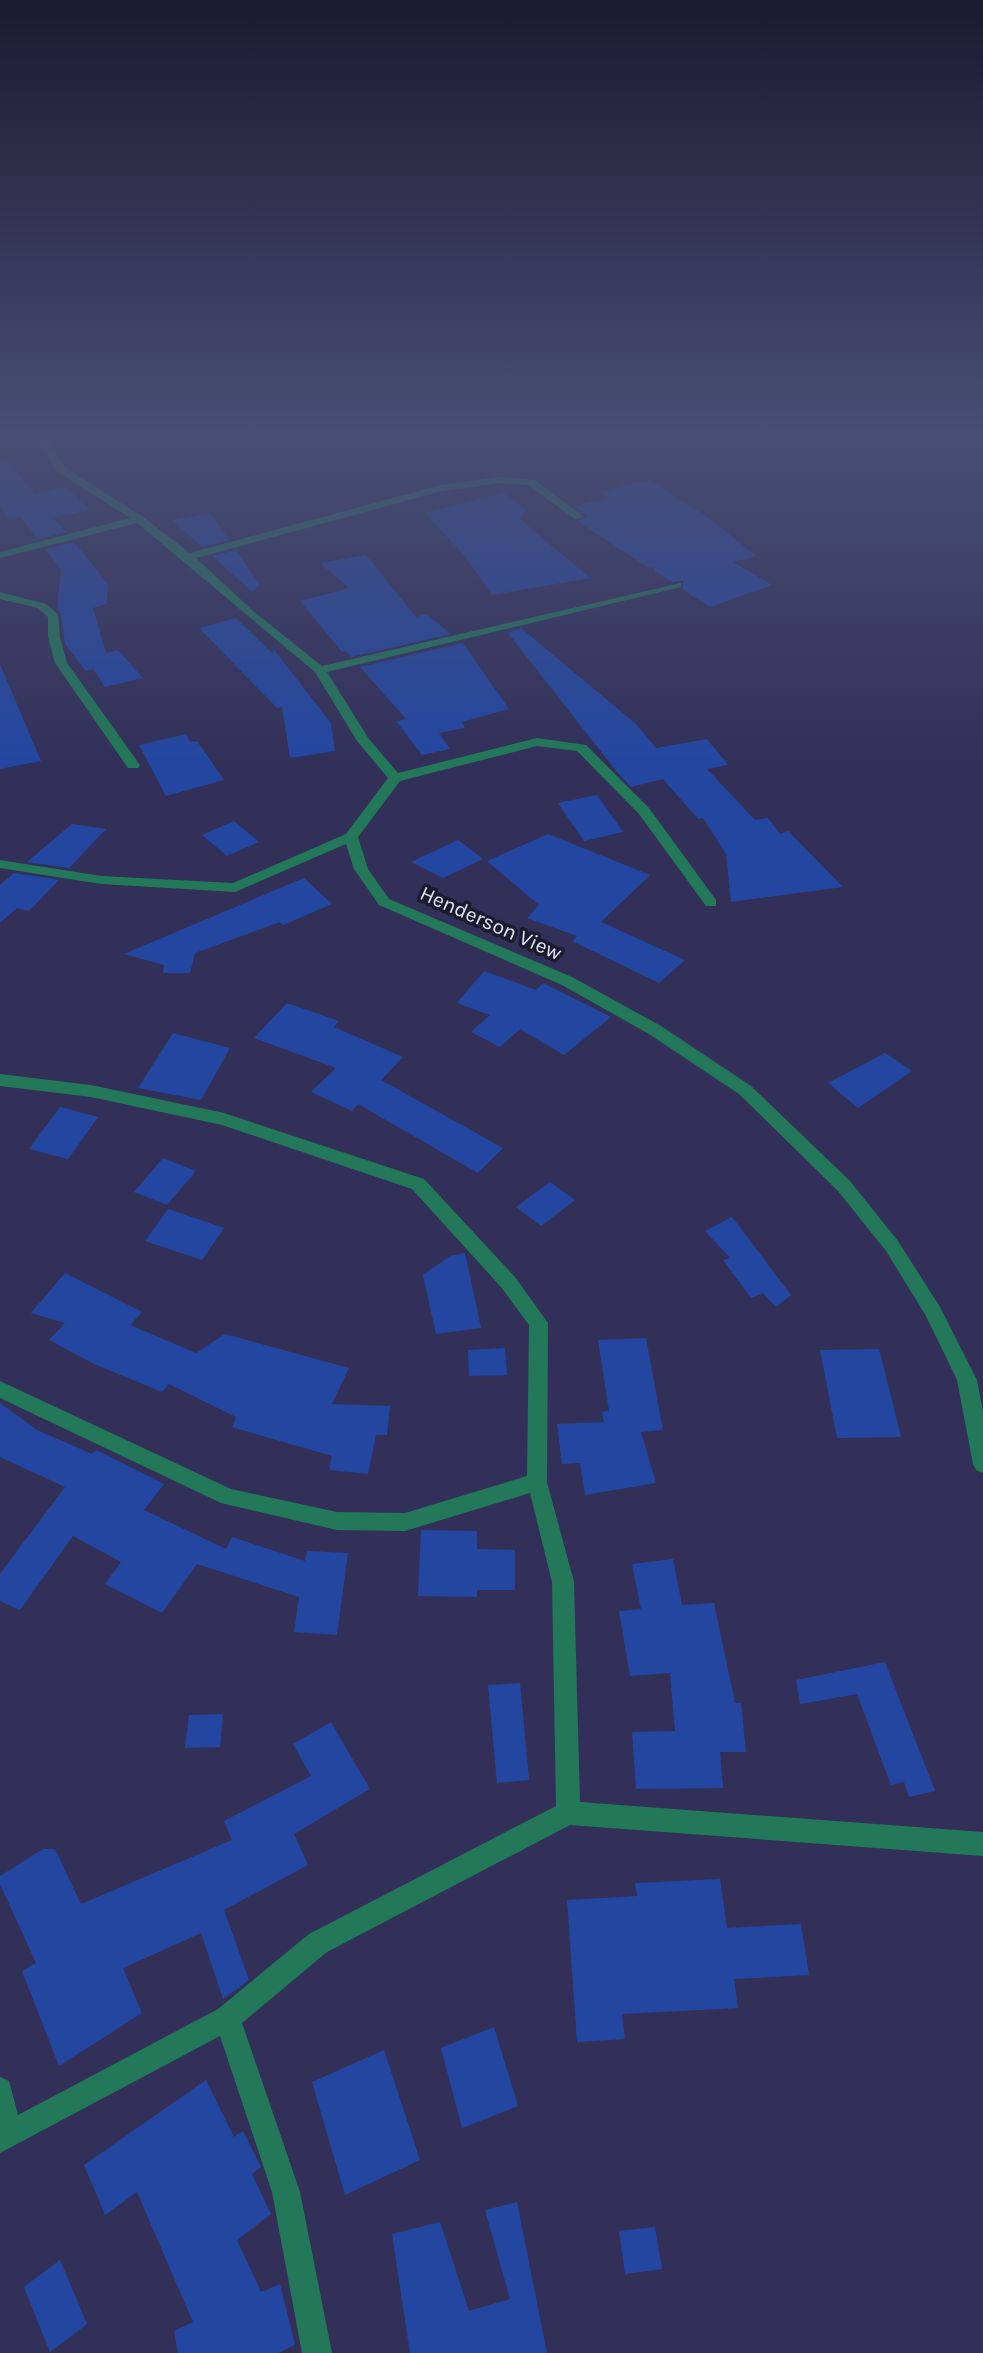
<svg xmlns="http://www.w3.org/2000/svg" width="983" height="2353" viewBox="0 0 983 2353" font-family="Karla,sans-serif">
	<style>
		.building { fill: #2347a1 }
		.lines { fill: none; stroke-linecap: round; stroke-linejoin: round }
		.minor { fill: #227859; fill-rule: evenodd }
		.highway { fill: #4bc395; fill-rule: evenodd }
		.labels { text-anchor: middle; stroke-width: 7; stroke-linejoin: round; paint-order: stroke }
		.street-label { font-size: 21px; fill: #e3e3fd; stroke: #1b1b2d }
	</style>
	<rect width="100%" height="100%" fill="#323058"/>
	<!-- building -->
	<g class="building">
		<path d="M 5,458 L 35,494 L 67,487 L 89,510 L 54,518 L 66,532 L 38,539 L 20,516 L 10,519 L 0,507 L 0,462 Z"/>
		<path d="M 649,480 L 709,518 L 756,556 L 733,562 L 772,585 L 710,607 L 682,589 L 683,581 L 672,582 L 655,571 L 654,567 L 649,568 L 577,521 L 587,517 L 574,506 L 609,498 L 601,492 Z"/>
		<path d="M 504,493 L 526,510 L 520,519 L 590,578 L 492,595 L 465,556 L 425,513 Z"/>
		<path d="M 210,513 L 229,540 L 202,547 L 172,520 Z"/>
		<path d="M 74,542 L 108,584 L 107,604 L 93,608 L 106,653 L 118,650 L 143,678 L 105,687 L 93,669 L 86,671 L 65,644 L 61,614 L 57,610 L 61,570 L 45,549 Z"/>
		<path d="M 236,550 L 260,585 L 252,592 L 212,556 Z"/>
		<path d="M 366,555 L 416,617 L 426,614 L 451,634 L 351,657 L 346,651 L 342,652 L 300,601 L 349,588 L 320,563 Z"/>
		<path d="M 236,618 L 273,654 L 272,647 L 331,723 L 335,751 L 290,758 L 282,707 L 277,708 L 199,628 Z"/>
		<path d="M 521,628 L 636,724 L 656,748 L 707,739 L 728,765 L 707,769 L 755,820 L 768,818 L 780,834 L 788,831 L 843,887 L 731,902 L 726,854 L 703,818 L 698,819 L 663,779 L 631,787 L 617,772 L 508,633 Z"/>
		<path d="M 463,643 L 509,709 L 462,722 L 465,728 L 439,733 L 450,749 L 422,755 L 396,721 L 406,719 L 360,667 Z"/>
		<path d="M 0,664 L 41,761 L 0,769 Z"/>
		<path d="M 186,734 L 190,742 L 197,741 L 224,780 L 166,796 L 139,745 Z"/>
		<path d="M 597,795 L 623,832 L 584,841 L 558,803 Z"/>
		<path d="M 234,821 L 259,842 L 227,856 L 202,835 Z"/>
		<path d="M 72,824 L 106,829 L 69,868 L 27,862 Z"/>
		<path d="M 548,834 L 650,875 L 601,922 L 685,960 L 659,983 L 572,941 L 577,936 L 527,918 L 539,905 L 487,861 Z"/>
		<path d="M 458,840 L 483,859 L 443,878 L 411,862 Z"/>
		<path d="M 14,873 L 59,880 L 29,911 L 17,908 L 0,923 L 0,885 Z"/>
		<path d="M 304,878 L 332,904 L 283,925 L 280,922 L 195,953 L 190,973 L 163,973 L 164,965 L 124,954 Z"/>
		<path d="M 484,971 L 536,990 L 543,983 L 611,1017 L 564,1055 L 520,1029 L 500,1047 L 471,1032 L 490,1015 L 457,1003 Z"/>
		<path d="M 287,1003 L 339,1021 L 334,1027 L 403,1057 L 381,1080 L 503,1148 L 478,1173 L 358,1104 L 352,1111 L 311,1092 L 336,1068 L 254,1038 Z"/>
		<path d="M 173,1033 L 230,1048 L 201,1100 L 138,1088 Z"/>
		<path d="M 885,1053 L 912,1071 L 858,1108 L 828,1083 Z"/>
		<path d="M 60,1107 L 98,1117 L 68,1159 L 29,1149 Z"/>
		<path d="M 163,1158 L 196,1171 L 167,1205 L 134,1192 Z"/>
		<path d="M 550,1182 L 575,1200 L 541,1226 L 516,1207 Z"/>
		<path d="M 168,1209 L 224,1228 L 202,1260 L 145,1241 Z"/>
		<path d="M 732,1217 L 791,1295 L 776,1307 L 763,1293 L 751,1298 L 723,1260 L 730,1258 L 705,1231 Z"/>
		<path d="M 465,1253 L 481,1328 L 436,1334 L 423,1275 L 450,1256 Z"/>
		<path d="M 65,1273 L 142,1312 L 130,1325 L 196,1353 L 225,1334 L 349,1368 L 332,1404 L 390,1406 L 387,1435 L 376,1435 L 368,1474 L 329,1470 L 332,1456 L 232,1427 L 236,1417 L 169,1384 L 162,1392 L 94,1364 L 49,1340 L 65,1323 L 31,1313 Z"/>
		<path d="M 646,1338 L 663,1430 L 641,1432 L 656,1483 L 585,1495 L 580,1463 L 562,1464 L 557,1424 L 604,1422 L 602,1412 L 609,1411 L 598,1340 Z"/>
		<path d="M 505,1348 L 507,1375 L 469,1376 L 468,1350 Z"/>
		<path d="M 879,1349 L 901,1437 L 837,1438 L 820,1350 Z"/>
		<path d="M 0,1403 L 37,1430 L 92,1454 L 96,1450 L 164,1484 L 144,1510 L 226,1549 L 232,1537 L 305,1561 L 307,1551 L 348,1553 L 337,1635 L 294,1632 L 299,1597 L 197,1564 L 162,1613 L 105,1584 L 121,1562 L 73,1536 L 20,1610 L 0,1601 L 0,1574 L 65,1487 L 0,1457 Z"/>
		<path d="M 421,1530 L 477,1531 L 477,1549 L 515,1550 L 515,1590 L 477,1590 L 477,1597 L 418,1596 Z"/>
		<path d="M 673,1559 L 682,1605 L 714,1603 L 735,1703 L 741,1703 L 746,1752 L 720,1752 L 723,1788 L 636,1789 L 632,1732 L 675,1731 L 670,1673 L 630,1676 L 619,1611 L 641,1609 L 632,1564 Z"/>
		<path d="M 885,1662 L 935,1791 L 909,1797 L 904,1782 L 891,1785 L 857,1694 L 800,1704 L 796,1680 Z"/>
		<path d="M 520,1683 L 529,1780 L 497,1783 L 488,1685 Z"/>
		<path d="M 223,1714 L 220,1747 L 185,1748 L 189,1715 Z"/>
		<path d="M 331,1722 L 370,1789 L 294,1834 L 308,1865 L 224,1910 L 249,1980 L 223,1999 L 201,1933 L 123,1968 L 142,2013 L 59,2066 L 22,1971 L 36,1963 L 0,1884 L 0,1876 L 43,1849 L 55,1849 L 81,1904 L 232,1840 L 224,1821 L 311,1776 L 293,1744 Z"/>
		<path d="M 720,1879 L 727,1928 L 801,1924 L 809,1975 L 734,1979 L 738,2008 L 622,2014 L 625,2039 L 577,2042 L 567,1900 L 637,1896 L 635,1883 Z"/>
		<path d="M 494,2027 L 518,2106 L 462,2128 L 441,2048 Z"/>
		<path d="M 384,2050 L 420,2160 L 345,2195 L 312,2082 Z"/>
		<path d="M 206,2080 L 234,2137 L 243,2131 L 261,2167 L 252,2174 L 271,2214 L 237,2240 L 261,2292 L 280,2284 L 295,2345 L 278,2353 L 178,2353 L 174,2331 L 193,2322 L 137,2192 L 105,2215 L 84,2165 Z"/>
		<path d="M 517,2202 L 547,2353 L 410,2353 L 392,2234 L 440,2222 L 469,2311 L 510,2299 L 485,2210 Z"/>
		<path d="M 655,2227 L 662,2269 L 625,2274 L 619,2231 Z"/>
		<path d="M 60,2260 L 87,2324 L 50,2352 L 24,2287 Z"/>
	</g>
	<g class="lines">
		<!-- minor -->
		<g class="minor">
			<path d="M 33,433 L 43,433 L 66,468 L 143,517 L 190,553 L 441,485 L 500,477 L 535,480 L 584,517 L 575,519 L 528,485 L 500,483 L 442,491 L 196,558 L 253,611 L 322,666 L 681,583 L 681,587 L 327,672 L 369,739 L 398,773 L 537,738 L 586,745 L 649,808 L 716,900 L 716,906 L 706,906 L 639,814 L 577,751 L 537,746 L 400,781 L 358,837 L 368,869 L 389,899 L 572,977 L 661,1026 L 751,1086 L 850,1181 L 898,1241 L 940,1307 L 977,1380 L 983,1412 L 983,1473 L 976,1470 L 973,1464 L 957,1380 L 926,1316 L 886,1251 L 838,1191 L 739,1094 L 649,1034 L 562,985 L 379,905 L 354,869 L 346,844 L 235,892 L 101,884 L 0,868 L 0,860 L 101,876 L 233,883 L 346,834 L 388,778 L 357,741 L 315,672 L 137,523 L 0,558 L 0,552 L 130,518 L 58,472 Z"/>
			<path d="M 0,592 L 46,604 L 58,614 L 60,637 L 67,663 L 140,765 L 138,768 L 128,768 L 55,663 L 48,637 L 48,617 L 38,608 L 0,599 Z"/>
			<path d="M 0,1074 L 91,1085 L 224,1113 L 424,1179 L 515,1277 L 548,1323 L 547,1482 L 574,1582 L 580,1802 L 983,1832 L 983,1856 L 570,1825 L 327,1952 L 242,2023 L 300,2192 L 332,2353 L 302,2353 L 272,2192 L 220,2036 L 0,2153 L 0,2077 L 9,2081 L 18,2115 L 218,2009 L 309,1934 L 556,1806 L 552,1582 L 530,1493 L 405,1531 L 337,1530 L 221,1503 L 0,1398 L 0,1381 L 231,1489 L 337,1512 L 405,1513 L 527,1476 L 529,1325 L 501,1287 L 412,1189 L 222,1125 L 91,1097 L 0,1086 Z"/>
		</g>
		<!-- highway -->
		<path class="highway" d="M 976,433 L 983,433 L 983,438 Z"/>
	</g>
	<!-- sky -->
	<linearGradient id="sky" x2="0" y2="1"><stop stop-color="#1c1a30"/><stop offset="0.57" stop-color="#494e75"/><stop offset="1" stop-color="#494e75" stop-opacity="0"/></linearGradient>
	<rect width="983" height="762" fill="url(#sky)"/>
	<g class="labels">
		<!-- street labels -->
		<g class="street-label">
			<text transform="translate(491 923) rotate(24)" y="7">Henderson View</text>
		</g>
	</g>
</svg>
